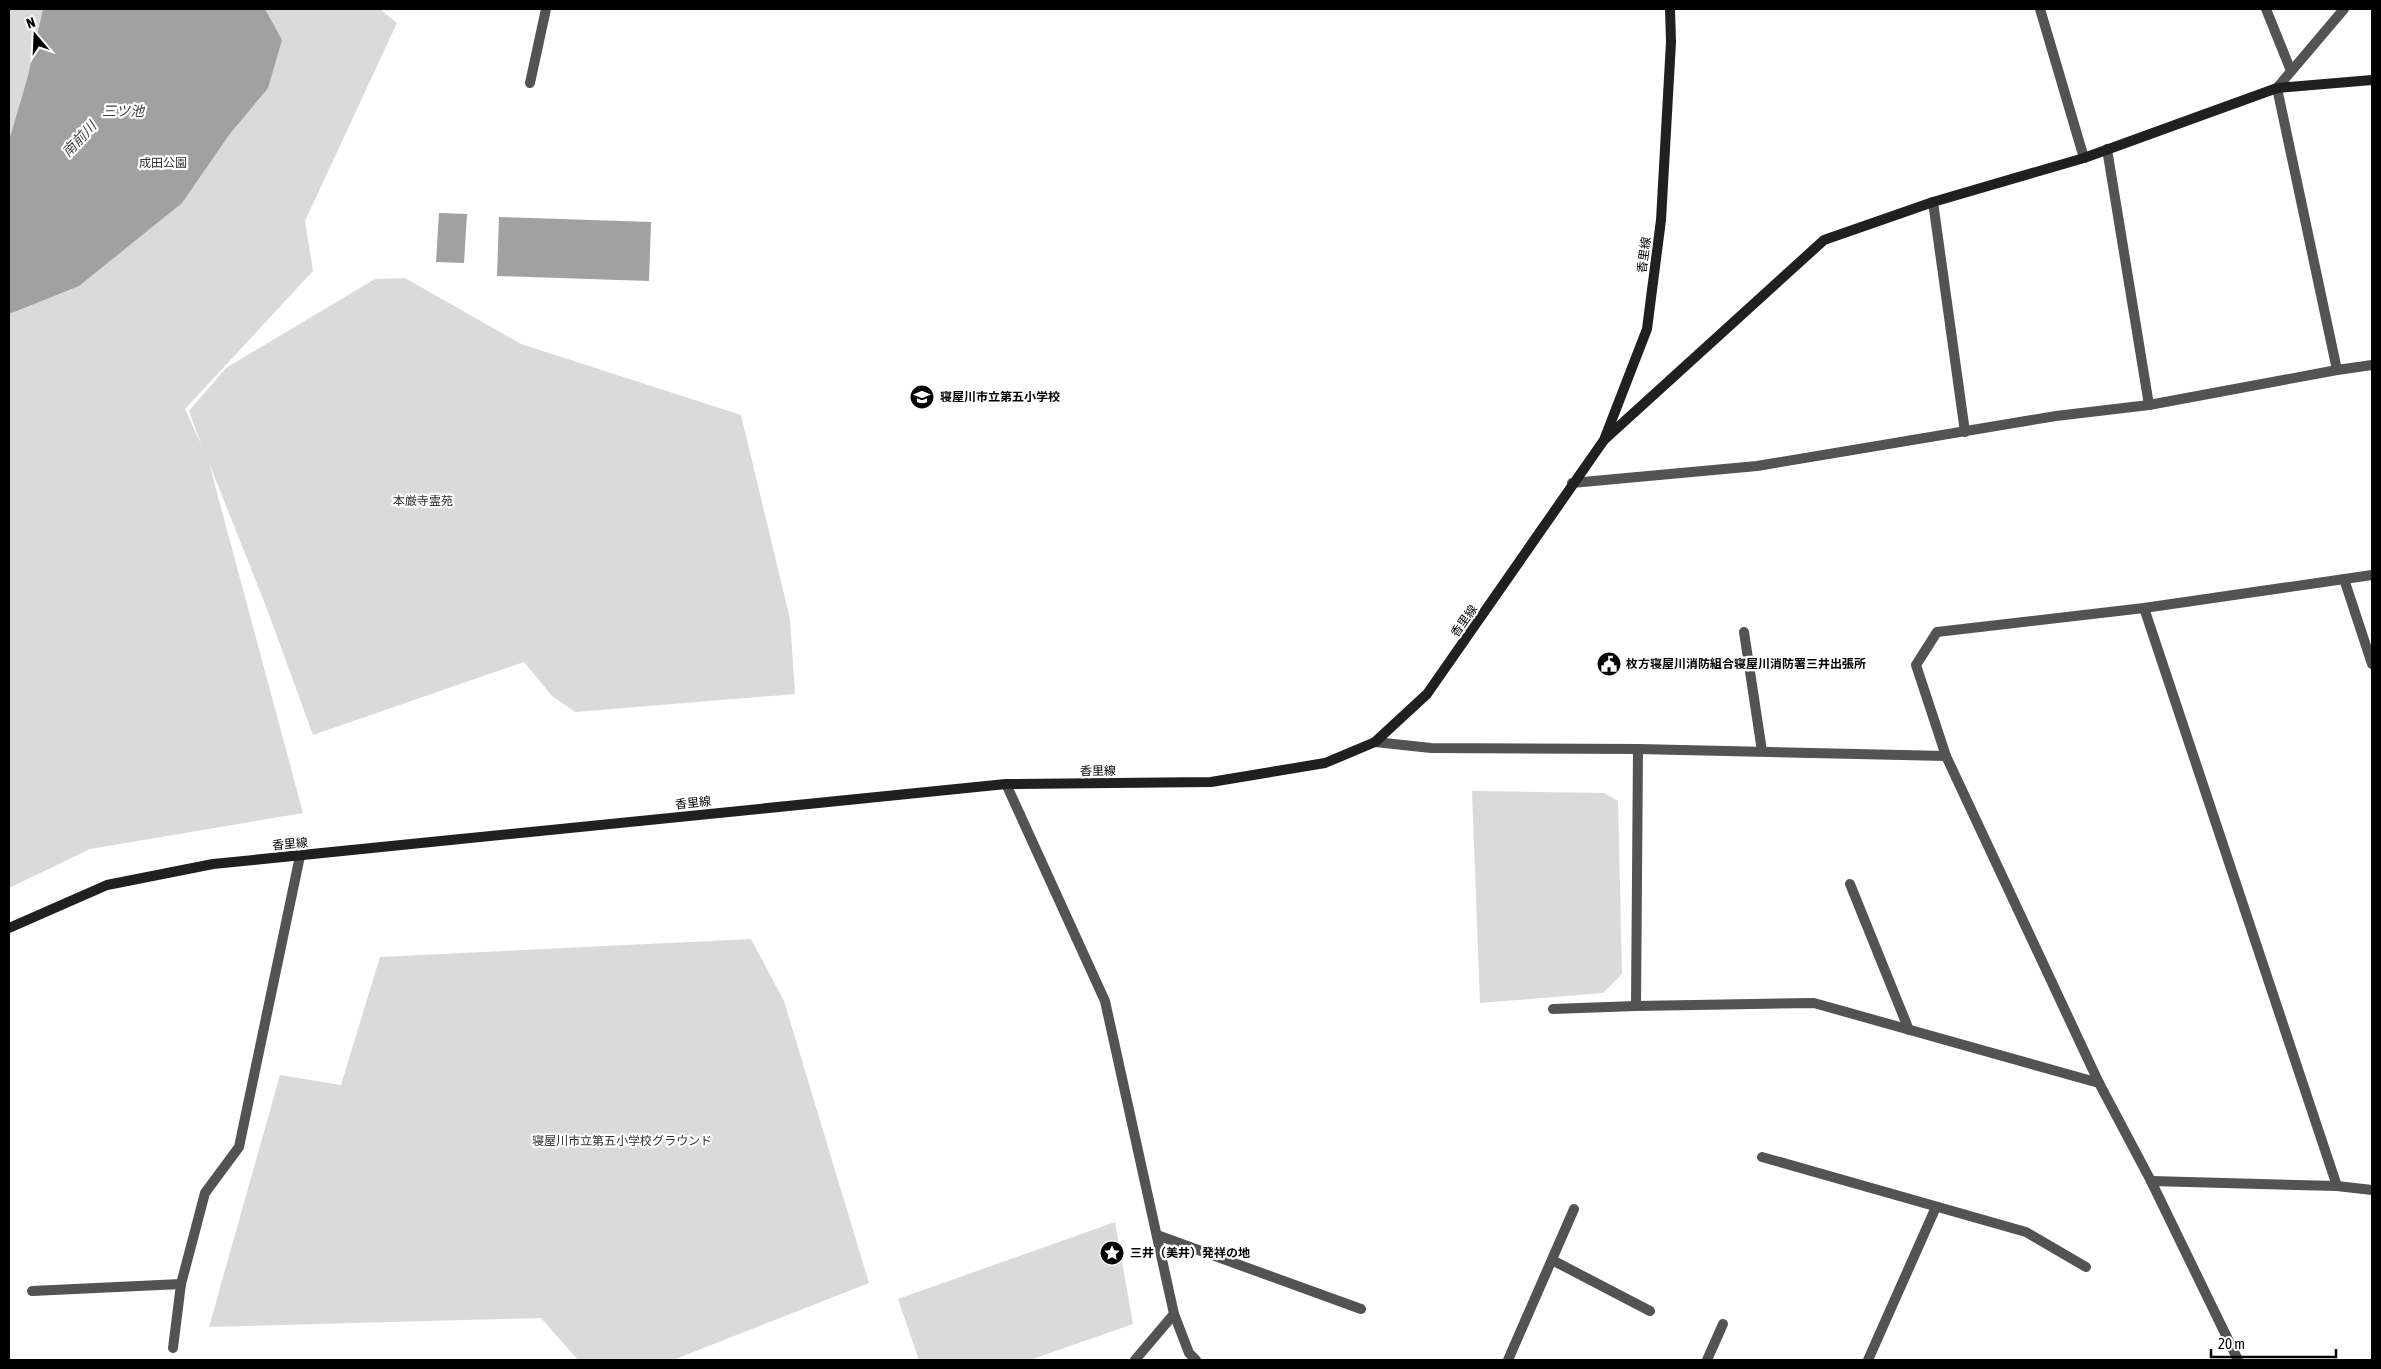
<svg xmlns="http://www.w3.org/2000/svg" width="2381" height="1369" viewBox="0 0 2381 1369" font-family="'Asap Condensed','Noto Sans JP',sans-serif">
	<style>
		.green { fill: #dadada }
		.water { fill: #a1a1a1 }
		.lines { fill: none; stroke-linecap: round; stroke-linejoin: round }
		.lane { stroke: #535353; stroke-width: 10 }
		.street { stroke: #535353; stroke-width: 10 }
		.secondary { stroke: #202020; stroke-width: 10 }
		.labels { text-anchor: middle; stroke-width: 4.5; stroke-linejoin: round; paint-order: stroke }
		.park-label { font-size: 12px; fill: #313131; stroke: #fff }
		.street-label { font-size: 12px; fill: #000; stroke: #fff }
		.poi-label { font-size: 12px; font-weight: bold; fill: #000; stroke: #fff; text-anchor: start }
		.water-label { font-size: 14px; font-style: italic; fill: #424242; stroke: #fff }
	</style>
	<rect width="100%" height="100%" fill="#fff"/>
	<!-- green -->
	<g class="green">
		<path d="M 9,9 L 380,9 L 397,23 L 305,221 L 313,271 L 185,409 L 202,446 L 189,411 L 226,368 L 375,279 L 405,278 L 521,344 L 741,415 L 790,619 L 795,694 L 575,712 L 552,696 L 524,662 L 313,735 L 267,609 L 209,463 L 303,813 L 90,849 L 9,888 Z"/>
		<path d="M 1472,791 L 1604,793 L 1618,801 L 1622,974 L 1603,993 L 1480,1003 Z"/>
		<path d="M 751,939 L 784,1001 L 869,1283 L 673,1360 L 578,1360 L 541,1318 L 209,1327 L 280,1075 L 341,1085 L 380,957 Z"/>
		<path d="M 1115,1222 L 1133,1324 L 1030,1360 L 919,1360 L 898,1299 Z"/>
	</g>
	<!-- water -->
	<g class="water">
		<path d="M 43,9 L 265,9 L 282,40 L 268,88 L 229,135 L 182,203 L 79,286 L 9,314 L 9,141 L 28,76 Z"/>
		<path d="M 439,213 L 467,214 L 464,263 L 436,262 Z"/>
		<path d="M 499,217 L 651,222 L 649,281 L 497,276 Z"/>
	</g>
	<g class="lines">
		<!-- lane -->
		<g class="lane">
			<path d="M 1744,632 L 1762,751"/>
			<path d="M 1850,884 L 1909,1030"/>
			<path d="M 1553,1009 L 1636,1006"/>
			<path d="M 173,1348 L 181,1284"/>
		</g>
		<!-- street -->
		<g class="street">
			<path d="M 2040,9 L 2084,158"/>
			<path d="M 2266,9 L 2291,71"/>
			<path d="M 530,83 L 546,9"/>
			<path d="M 2107,149 L 2149,405"/>
			<path d="M 1933,202 L 1965,432"/>
			<path d="M 2337,370 L 2277,88 L 2344,9"/>
			<path d="M 1572,483 L 1757,466 L 2056,416 L 2149,405 L 2337,370 L 2372,365"/>
			<path d="M 2344,579 L 2372,664"/>
			<path d="M 2144,608 L 2337,1186"/>
			<path d="M 1375,742 L 1431,748 L 1638,749 L 1946,756"/>
			<path d="M 1638,749 L 1636,1006 L 1814,1003 L 2099,1083"/>
			<path d="M 1006,784 L 1105,1001 L 1174,1314 L 1189,1353 L 1196,1360"/>
			<path d="M 1762,1157 L 2026,1232 L 2086,1267"/>
			<path d="M 2151,1181 L 2337,1186 L 2372,1190"/>
			<path d="M 1157,1235 L 1361,1309"/>
			<path d="M 1552,1260 L 1650,1311"/>
			<path d="M 32,1291 L 181,1284 L 205,1193 L 239,1147 L 300,856"/>
			<path d="M 1135,1360 L 1174,1314"/>
			<path d="M 1508,1360 L 1574,1209"/>
			<path d="M 1707,1360 L 1723,1324"/>
			<path d="M 1868,1360 L 1936,1207"/>
			<path d="M 2238,1360 L 2151,1181 L 2099,1083 L 1946,756 L 1916,665 L 1937,632 L 2144,608 L 2372,575"/>
		</g>
		<!-- secondary -->
		<g class="secondary">
			<path d="M 1605,439 L 1824,240 L 1933,202 L 2084,158 L 2277,88 L 2372,80"/>
			<path d="M 9,928 L 107,885 L 213,864 L 1006,784 L 1211,782 L 1325,763 L 1375,742 L 1427,694 L 1604,440 L 1647,329 L 1661,220 L 1671,42 L 1670,9"/>
		</g>
	</g>
	<!-- icons -->
	<defs>
		<symbol id="school-disc" viewBox="-11 -11 22 22"><circle r="9.5" fill="#000" stroke="#fff"/><path d="M0-5L7-2L0 1L-7-2ZM-4 1L0 2.5L4 1V4Q0 6-4 4Z" fill="#fff"/></symbol>
		<symbol id="civic-disc" viewBox="-11 -11 22 22"><circle r="9.5" fill="#000" stroke="#fff"/><path d="M-.6-6.5H3V-4.5H.6V-3L4-1V1h2V6H-6V1h2V-1L-.6-3ZM-1.2 2.5V6h2.4V2.5Z" fill="#fff"/></symbol>
		<symbol id="sight-disc" viewBox="-11 -11 22 22"><circle r="9.5" fill="#000" stroke="#fff"/><path d="M0-6L1.8-2.2L6-1.7L2.9 1.2L3.7 5.4L0 3.3L-3.7 5.4L-2.9 1.2L-6-1.7L-1.8-2.2Z" fill="#fff"/></symbol>
	</defs>
	<g fill-rule="evenodd">
		<use href="#school-disc" x="908" y="383" width="28" height="28"/>
		<use href="#civic-disc" x="1595" y="650" width="28" height="28"/>
		<use href="#sight-disc" x="1098" y="1239" width="28" height="28"/>
	</g>
	<g class="labels">
		<!-- park labels -->
		<g class="park-label">
			<text x="163" y="167">成田公園</text>
			<text x="423" y="505">本厳寺霊苑</text>
			<text x="622" y="1145">寝屋川市立第五小学校グラウンド</text>
		</g>
		<!-- street labels -->
		<g class="street-label">
			<text transform="translate(1644 255) rotate(-82)" y="4">香里線</text>
			<text transform="translate(1464 621) rotate(-55)" y="4">香里線</text>
			<text transform="translate(1098 771) rotate(-1)" y="4">香里線</text>
			<text transform="translate(693 803) rotate(-6)" y="4">香里線</text>
			<text transform="translate(290 844) rotate(-5)" y="4">香里線</text>
		</g>
		<!-- poi labels -->
		<g class="poi-label">
			<text x="940" y="401">寝屋川市立第五小学校</text>
			<text x="1626" y="668">枚方寝屋川消防組合寝屋川消防署三井出張所</text>
			<text x="1130" y="1257">三井（美井）発祥の地</text>
		</g>
		<!-- water labels -->
		<g class="water-label">
			<text x="123" y="116">三ツ池</text>
			<text transform="translate(79 139) rotate(-47)" y="5">南前川</text>
		</g>
	</g>
	<!-- border -->
	<rect width="2381" height="1369" fill="none" stroke="#000000" stroke-width="20"/>
	<!-- north arrow -->
	<g transform="translate(35 35) rotate(341)" stroke="#ffffff" stroke-width="4" paint-order="stroke">
	<path d="M0-4L9 19L0 12L-9 19Z" fill="#000000"/>
	<text y="-8" font-size="14" font-weight="bold" text-anchor="middle" fill="#000000">N</text>
	</g>
	<!-- scale -->
	<path d="M2211 1349v8h125v-8" fill="none" stroke="#000000" stroke-width="2.5"/>
	<text x="2218" y="1349" font-size="15" fill="#000000" stroke="#ffffff" stroke-width="4" paint-order="stroke">20 m</text>
</svg>
